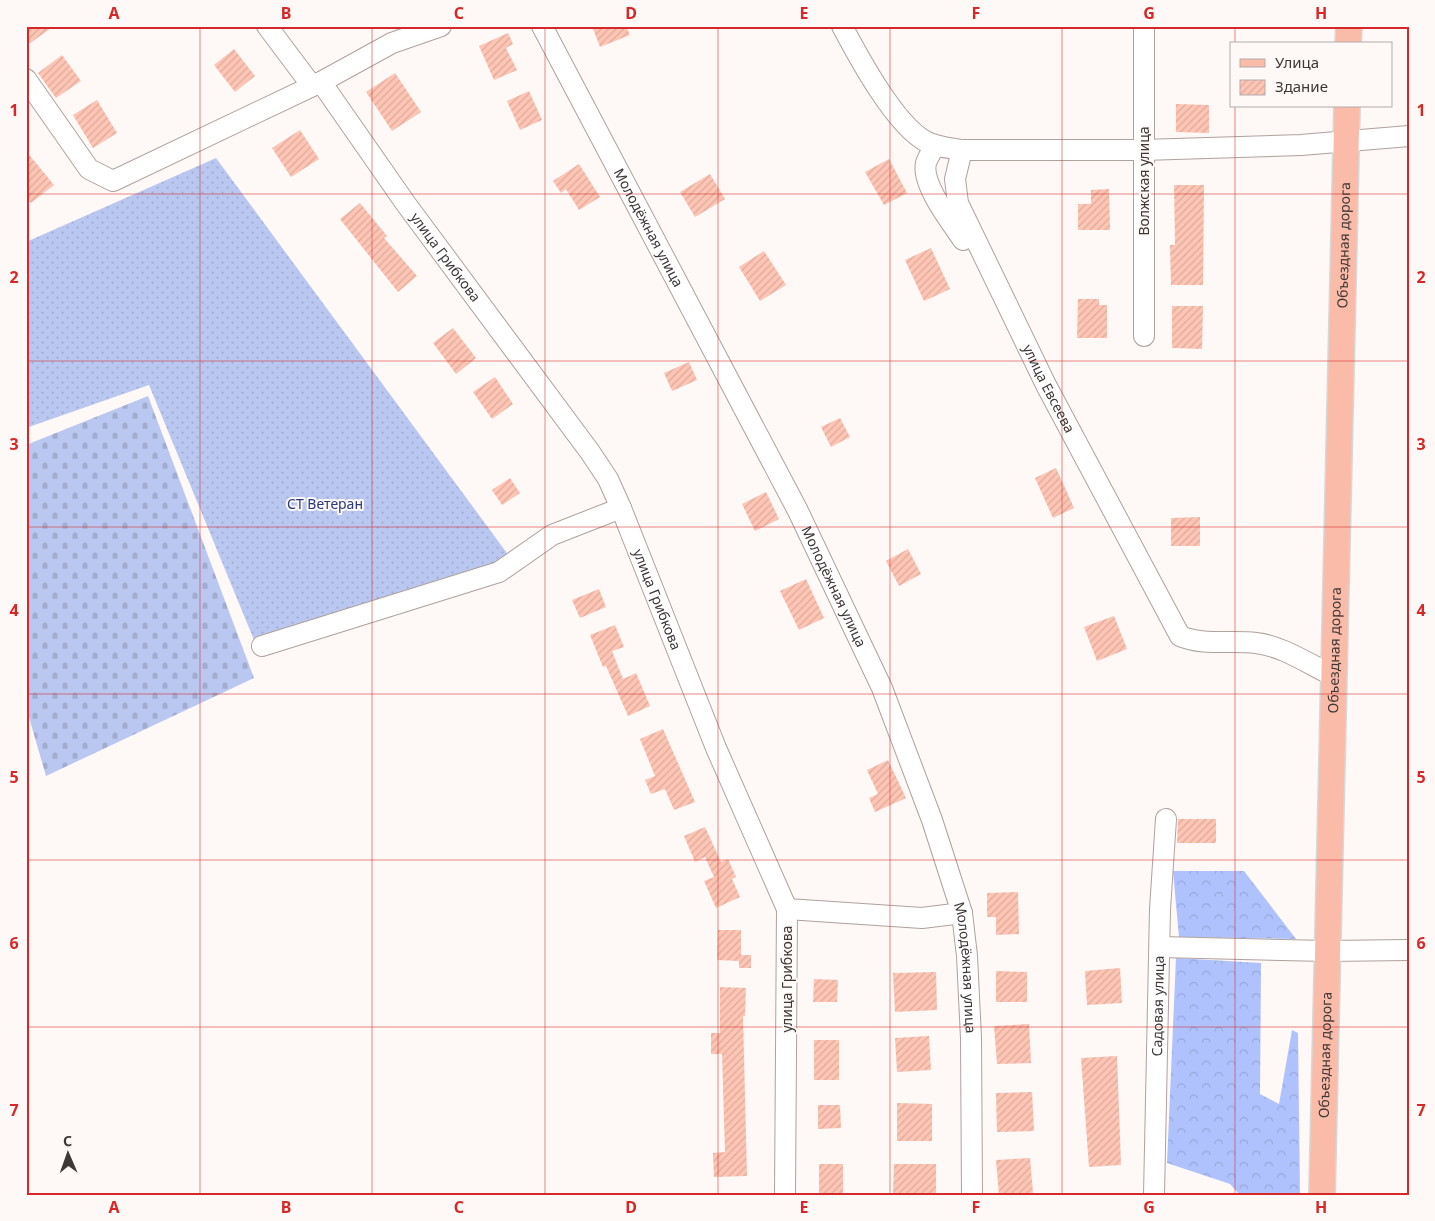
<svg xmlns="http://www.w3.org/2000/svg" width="1435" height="1221" viewBox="0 0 1435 1221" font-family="'Noto Sans',sans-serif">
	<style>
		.grass { fill: url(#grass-dots) }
		.forest { fill: url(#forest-crowns) }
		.cemetery { fill: url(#cemetery-stones) }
		.building { fill: url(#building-hatch) }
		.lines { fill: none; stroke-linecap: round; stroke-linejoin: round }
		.minor-casing { stroke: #afa19d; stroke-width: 22 }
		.major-casing { stroke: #d8d7d7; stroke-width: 28 }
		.minor { stroke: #fff; stroke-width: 20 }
		.major { stroke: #fabba9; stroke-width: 25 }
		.grid { fill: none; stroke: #d62828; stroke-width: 1; stroke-opacity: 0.55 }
		.labels { text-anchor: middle; stroke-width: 4; stroke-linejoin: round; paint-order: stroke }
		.street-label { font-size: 14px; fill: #3d3736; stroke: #fef8f6 }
		.park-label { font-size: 14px; fill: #2a387d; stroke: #fef8f6 }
		.neatline { fill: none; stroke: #d62828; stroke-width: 2 }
		.grid-label { font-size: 16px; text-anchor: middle; font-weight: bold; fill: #d62828 }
	</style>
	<defs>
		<pattern id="grass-dots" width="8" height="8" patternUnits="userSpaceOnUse" patternTransform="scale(1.25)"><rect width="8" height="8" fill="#bac8f1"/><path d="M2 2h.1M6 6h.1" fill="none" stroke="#a1accf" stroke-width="1.8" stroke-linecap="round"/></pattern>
		<pattern id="forest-crowns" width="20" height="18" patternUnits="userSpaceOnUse" patternTransform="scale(1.25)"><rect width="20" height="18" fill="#afc2fe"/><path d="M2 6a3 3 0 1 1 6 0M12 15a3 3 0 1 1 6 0" fill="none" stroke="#97a7da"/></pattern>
		<pattern id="cemetery-stones" width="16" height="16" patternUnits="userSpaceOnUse" patternTransform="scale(1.25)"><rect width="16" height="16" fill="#bac8f1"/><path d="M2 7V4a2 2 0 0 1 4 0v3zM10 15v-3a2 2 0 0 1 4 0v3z" fill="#a1accf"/></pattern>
		<pattern id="building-hatch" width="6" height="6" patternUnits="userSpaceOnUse" patternTransform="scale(1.25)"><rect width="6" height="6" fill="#fec5b5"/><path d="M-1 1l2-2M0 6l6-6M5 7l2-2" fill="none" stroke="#dbaa9c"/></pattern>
	</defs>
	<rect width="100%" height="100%" fill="#fef8f6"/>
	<!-- grass -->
	<path class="grass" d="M 216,158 L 515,564 L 259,652 L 149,385 L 26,428 L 26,242 Z"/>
	<!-- forest -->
	<g class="forest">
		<path d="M 1173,871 L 1244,871 L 1296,939 L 1179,937 Z"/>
		<path d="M 1176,958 L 1261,963 L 1260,1094 L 1279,1104 L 1292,1030 L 1298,1033 L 1300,1195 L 1240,1195 L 1230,1184 L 1167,1163 Z"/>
	</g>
	<!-- cemetery -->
	<path class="cemetery" d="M 148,396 L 254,678 L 46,776 L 26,707 L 26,445 Z"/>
	<!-- building -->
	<g class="building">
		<path d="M 26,26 L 54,26 L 26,46 Z"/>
		<path d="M 592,26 L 626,26 L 630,35 L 600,47 Z"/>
		<path d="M 508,33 L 513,44 L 506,48 L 517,70 L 494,80 L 479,46 Z"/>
		<path d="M 234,49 L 255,76 L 235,92 L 214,65 Z"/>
		<path d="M 62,55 L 81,81 L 56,98 L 38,73 Z"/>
		<path d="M 395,73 L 421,112 L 392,131 L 366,92 Z"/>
		<path d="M 529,91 L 542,120 L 520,130 L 507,101 Z"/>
		<path d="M 97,100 L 117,133 L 93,148 L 73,115 Z"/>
		<path d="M 1176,104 L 1209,105 L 1209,133 L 1176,132 Z"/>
		<path d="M 300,130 L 319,159 L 291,177 L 272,148 Z"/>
		<path d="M 26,151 L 54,185 L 31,203 L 26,198 Z"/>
		<path d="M 889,159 L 907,193 L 884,205 L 865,172 Z"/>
		<path d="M 579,164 L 600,197 L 579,210 L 566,189 L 561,193 L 553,181 Z"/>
		<path d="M 710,174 L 725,199 L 695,217 L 680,192 Z"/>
		<path d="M 1174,185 L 1204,185 L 1203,285 L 1171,285 L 1170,245 L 1175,245 Z"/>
		<path d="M 1109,189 L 1110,230 L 1078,230 L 1078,204 L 1091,204 L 1091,190 Z"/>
		<path d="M 360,203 L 387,236 L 384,238 L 417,276 L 398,292 L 340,219 Z"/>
		<path d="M 931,248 L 950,289 L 924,301 L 905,260 Z"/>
		<path d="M 764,251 L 786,285 L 760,301 L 739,267 Z"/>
		<path d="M 1078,299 L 1099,299 L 1099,305 L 1107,305 L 1107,338 L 1077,338 Z"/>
		<path d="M 1172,306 L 1203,306 L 1202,349 L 1172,348 Z"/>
		<path d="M 453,328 L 476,358 L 456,374 L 433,343 Z"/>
		<path d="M 689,362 L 697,380 L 672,391 L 664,373 Z"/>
		<path d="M 495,377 L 513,404 L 492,419 L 473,392 Z"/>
		<path d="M 840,418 L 850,437 L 831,447 L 821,427 Z"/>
		<path d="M 1056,468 L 1074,508 L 1053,518 L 1035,478 Z"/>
		<path d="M 510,478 L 520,493 L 502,505 L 492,490 Z"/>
		<path d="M 766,492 L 779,519 L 755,531 L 742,504 Z"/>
		<path d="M 1200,517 L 1200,546 L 1171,546 L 1171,518 Z"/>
		<path d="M 908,549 L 921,574 L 899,586 L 886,561 Z"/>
		<path d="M 806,579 L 824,618 L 799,630 L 780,591 Z"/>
		<path d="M 599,589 L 606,607 L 580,618 L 572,600 Z"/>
		<path d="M 1114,616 L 1127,649 L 1097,661 L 1084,627 Z"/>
		<path d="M 615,625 L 624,647 L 612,651 L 623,679 L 636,673 L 650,706 L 628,716 L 606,666 L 603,667 L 590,635 Z"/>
		<path d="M 663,729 L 695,802 L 674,810 L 665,789 L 651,794 L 645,780 L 655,776 L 640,739 Z"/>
		<path d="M 888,760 L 906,798 L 875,812 L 869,798 L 878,794 L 867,770 Z"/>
		<path d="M 1178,819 L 1216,819 L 1216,843 L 1177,843 Z"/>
		<path d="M 705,827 L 721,862 L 728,859 L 736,877 L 732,879 L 740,897 L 716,908 L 704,881 L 714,877 L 705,857 L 695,862 L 684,836 Z"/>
		<path d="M 1018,892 L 1019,934 L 996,935 L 996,917 L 987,917 L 987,893 Z"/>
		<path d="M 718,930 L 741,930 L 741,955 L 751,955 L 751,968 L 739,968 L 739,961 L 717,960 Z"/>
		<path d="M 1120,968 L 1122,1003 L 1087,1005 L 1085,971 Z"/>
		<path d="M 996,971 L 1027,972 L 1027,1002 L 996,1002 Z"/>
		<path d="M 936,972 L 937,1010 L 895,1012 L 893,973 Z"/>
		<path d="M 814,979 L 838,980 L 837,1002 L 813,1002 Z"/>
		<path d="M 720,987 L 746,988 L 745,1016 L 743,1016 L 747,1176 L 714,1177 L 713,1153 L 725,1152 L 722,1054 L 711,1054 L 711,1033 L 720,1033 Z"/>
		<path d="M 1029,1024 L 1031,1063 L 997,1064 L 994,1026 Z"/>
		<path d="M 929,1036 L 931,1070 L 897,1072 L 895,1038 Z"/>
		<rect x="814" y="1040" width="25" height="40"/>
		<path d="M 1117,1056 L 1121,1165 L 1089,1167 L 1081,1058 Z"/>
		<path d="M 1032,1092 L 1034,1131 L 997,1132 L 996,1093 Z"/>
		<path d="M 897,1103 L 932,1104 L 932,1141 L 897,1141 Z"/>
		<path d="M 818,1105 L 840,1105 L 841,1128 L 818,1129 Z"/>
		<path d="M 1030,1158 L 1033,1193 L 999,1195 L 996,1160 Z"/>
		<rect x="819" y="1164" width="24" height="29"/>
		<path d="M 894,1164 L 936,1164 L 936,1195 L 893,1195 Z"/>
	</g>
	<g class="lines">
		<defs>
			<g id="minor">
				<path d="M 267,26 L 312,86"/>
				<path id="s1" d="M 542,26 L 798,511 L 882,688 L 932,820 L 962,913 L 967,956 L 971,1038 L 972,1195"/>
				<path id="s2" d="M 842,26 C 859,58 894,123 925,141 C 936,147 949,148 962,150 L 955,179 L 958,203 L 1046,385 L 1180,636 C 1204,646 1231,640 1256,643 C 1283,646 1310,665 1334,676"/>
				<path d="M 1144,26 L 1144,336"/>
				<path d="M 26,79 L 89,169 L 113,181 L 321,82 L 392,43 L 441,26"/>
				<path id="s3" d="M 321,82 L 406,204 L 590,452 L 608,479 L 621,508 L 716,748 L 787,909 L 785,1195"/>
				<path d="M 935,146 C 932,151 928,157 926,163 C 921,184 951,222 963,240"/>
				<path d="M 962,150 L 1143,150 L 1301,145 L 1409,136"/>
				<path d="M 262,646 L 499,572 L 552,535 L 621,508"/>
				<path d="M 787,909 L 922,918 L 962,913"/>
				<path d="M 1160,947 L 1327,951 L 1409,950"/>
				<path id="s4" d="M 1154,1195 L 1160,909 L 1166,819"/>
			</g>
			<g id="major">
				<path d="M 1348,44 L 1349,26"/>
				<path id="s5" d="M 1322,1195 L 1347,106"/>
			</g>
		</defs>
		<!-- minor casing -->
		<use href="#minor" class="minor-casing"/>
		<!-- major casing -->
		<use href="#major" class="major-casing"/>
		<!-- minor -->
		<use href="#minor" class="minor"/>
		<!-- major -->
		<use href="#major" class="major"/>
	</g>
	<!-- grid -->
	<path class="grid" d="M 200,26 L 200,1195M 372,26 L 372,1195M 545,26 L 545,1195M 718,26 L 718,1195M 890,26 L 890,1195M 1062,26 L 1062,1195M 1235,26 L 1235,44M 1235,106 L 1235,1195M 26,194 L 1409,194M 26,361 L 1409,361M 26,527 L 1409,527M 26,694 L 1409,694M 26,860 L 1409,860M 26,1027 L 1409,1027"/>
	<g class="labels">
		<!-- street labels -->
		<g class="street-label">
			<text transform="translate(1144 181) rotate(-90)" y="5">Волжская улица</text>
			<text dy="5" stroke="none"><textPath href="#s1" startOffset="228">Молодёжная улица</textPath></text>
			<text dy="5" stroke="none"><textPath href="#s5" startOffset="950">Объездная дорога</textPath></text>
			<text dy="5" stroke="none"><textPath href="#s3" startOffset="215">улица Грибкова</textPath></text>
			<text dy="5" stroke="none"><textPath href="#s2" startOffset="442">улица Евсеева</textPath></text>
			<text dy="5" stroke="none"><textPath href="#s1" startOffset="632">Молодёжная улица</textPath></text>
			<text dy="5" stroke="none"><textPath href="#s3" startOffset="620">улица Грибкова</textPath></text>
			<text dy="5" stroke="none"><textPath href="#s5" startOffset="545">Объездная дорога</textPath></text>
			<text dy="5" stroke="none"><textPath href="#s1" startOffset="1038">Молодёжная улица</textPath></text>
			<text transform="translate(787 979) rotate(-90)" y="5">улица Грибкова</text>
			<text dy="5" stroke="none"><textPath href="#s4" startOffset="189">Садовая улица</textPath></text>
			<text dy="5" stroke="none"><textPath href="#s5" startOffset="140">Объездная дорога</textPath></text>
		</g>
		<!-- park labels -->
		<g class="park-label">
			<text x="325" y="509">СТ Ветеран</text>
		</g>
	</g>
	<!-- border -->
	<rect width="1435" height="1221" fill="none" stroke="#fef8f6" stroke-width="55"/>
	<!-- legend -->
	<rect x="1230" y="42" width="162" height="65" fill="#fef8f6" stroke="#b1aba9"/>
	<rect x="1240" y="59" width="25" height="8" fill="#fabba9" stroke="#b1aba9"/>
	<text x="1275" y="68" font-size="15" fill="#3d3736">Улица</text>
	<rect x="1240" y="80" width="25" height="15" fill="url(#building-hatch)" stroke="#b1aba9"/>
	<text x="1275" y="92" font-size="15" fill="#3d3736">Здание</text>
	<!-- north arrow -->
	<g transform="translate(68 1154) rotate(358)" stroke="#fef8f6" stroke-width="4" paint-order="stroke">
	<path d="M0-4L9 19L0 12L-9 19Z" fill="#3d3736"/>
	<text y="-8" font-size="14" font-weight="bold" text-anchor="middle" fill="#3d3736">С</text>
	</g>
	<rect x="28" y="28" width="1380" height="1166" class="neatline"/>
	<g class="grid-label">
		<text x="114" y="19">A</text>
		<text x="286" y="19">B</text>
		<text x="459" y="19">C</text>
		<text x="631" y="19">D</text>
		<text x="804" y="19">E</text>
		<text x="976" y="19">F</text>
		<text x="1149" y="19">G</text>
		<text x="1321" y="19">H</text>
		<text x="14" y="116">1</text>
		<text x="1421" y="116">1</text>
		<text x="14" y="283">2</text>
		<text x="1421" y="283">2</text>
		<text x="14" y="450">3</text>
		<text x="1421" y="450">3</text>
		<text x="14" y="616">4</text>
		<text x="1421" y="616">4</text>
		<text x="14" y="783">5</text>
		<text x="1421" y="783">5</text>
		<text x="14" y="949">6</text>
		<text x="1421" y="949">6</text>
		<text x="14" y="1116">7</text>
		<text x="1421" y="1116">7</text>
		<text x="114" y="1213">A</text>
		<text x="286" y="1213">B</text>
		<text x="459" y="1213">C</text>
		<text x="631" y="1213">D</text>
		<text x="804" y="1213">E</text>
		<text x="976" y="1213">F</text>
		<text x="1149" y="1213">G</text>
		<text x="1321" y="1213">H</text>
	</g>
</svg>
